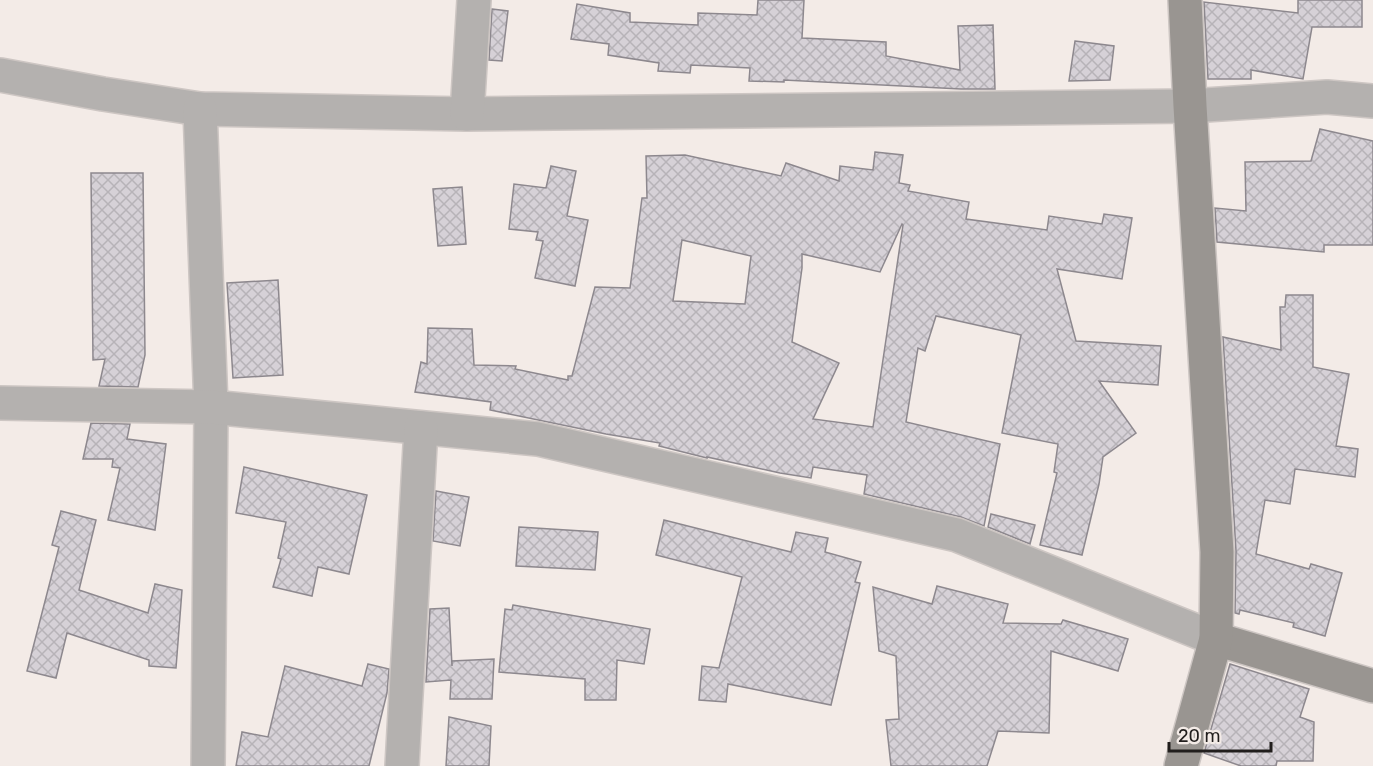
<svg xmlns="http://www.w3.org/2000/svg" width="1373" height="766" viewBox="0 0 1373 766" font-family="Rubik,sans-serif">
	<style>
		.building { fill: url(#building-cross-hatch); stroke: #8d888e; stroke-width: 1.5; fill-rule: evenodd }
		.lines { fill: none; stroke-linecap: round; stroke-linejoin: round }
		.street-casing { stroke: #cdc6c3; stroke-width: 36 }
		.secondary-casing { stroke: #cdc6c3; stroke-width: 36 }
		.street { stroke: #b4b1af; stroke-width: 33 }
		.secondary { stroke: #999591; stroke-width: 33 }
	</style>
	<defs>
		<pattern id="building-cross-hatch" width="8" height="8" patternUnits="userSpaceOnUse" patternTransform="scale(1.5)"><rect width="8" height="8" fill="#d6d1d7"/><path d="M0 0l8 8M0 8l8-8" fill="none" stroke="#b7b3b8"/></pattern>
	</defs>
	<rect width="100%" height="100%" fill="#f3ebe7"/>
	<!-- building -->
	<g class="building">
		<path d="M 758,0 L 804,0 L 802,38 L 886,42 L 886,56 L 960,70 L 958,26 L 993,25 L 995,89 L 961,89 L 784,80 L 784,82 L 749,81 L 750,68 L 691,65 L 690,73 L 658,71 L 659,63 L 608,55 L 609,44 L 571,39 L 577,4 L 630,13 L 630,22 L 698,25 L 698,13 L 757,15 Z"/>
		<path d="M 1298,0 L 1362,0 L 1362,27 L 1312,27 L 1303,79 L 1251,70 L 1251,79 L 1208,79 L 1204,2 L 1298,13 Z"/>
		<path d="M 492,9 L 508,11 L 502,61 L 489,60 Z"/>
		<path d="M 1075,41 L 1114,46 L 1110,80 L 1069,81 Z"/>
		<path d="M 1320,129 L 1373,141 L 1373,245 L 1324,245 L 1324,252 L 1217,242 L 1215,208 L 1246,211 L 1245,162 L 1311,161 Z"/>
		<path d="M 875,152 L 903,155 L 899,183 L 910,185 L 908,191 L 969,202 L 966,219 L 1047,230 L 1049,216 L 1102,224 L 1104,214 L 1132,218 L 1122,279 L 1057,269 L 1076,341 L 1161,346 L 1158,385 L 1099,381 L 1136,433 L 1103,457 L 1099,484 L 1082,555 L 1040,545 L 1057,473 L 1054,472 L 1058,444 L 1002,433 L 1021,335 L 936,316 L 925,351 L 918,348 L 906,422 L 1000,444 L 984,526 L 961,517 L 864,494 L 867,475 L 813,467 L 811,478 L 780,473 L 707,457 L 707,458 L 659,446 L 660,443 L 606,434 L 490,410 L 491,402 L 415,392 L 421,362 L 427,364 L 428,328 L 472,329 L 474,365 L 516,366 L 515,369 L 568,380 L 568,376 L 572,376 L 595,287 L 630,288 L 642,198 L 647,198 L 646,156 L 685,155 L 781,176 L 786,163 L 839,181 L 840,166 L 873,170 ZM 902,224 L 903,225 L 873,427 L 813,419 L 839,363 L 792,342 L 802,268 L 802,254 L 880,272 ZM 682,240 L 751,256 L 745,304 L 673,301 Z"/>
		<path d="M 551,166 L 576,171 L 567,216 L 588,220 L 575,286 L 535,278 L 543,241 L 536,240 L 538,232 L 509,229 L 514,184 L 546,188 Z"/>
		<path d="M 91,173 L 143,173 L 145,355 L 138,387 L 99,386 L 105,359 L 93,360 Z"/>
		<path d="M 462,187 L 466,244 L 438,246 L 433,189 Z"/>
		<path d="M 278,280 L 283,375 L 233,378 L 227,283 Z"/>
		<path d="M 1286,295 L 1313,295 L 1313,367 L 1349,374 L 1336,446 L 1358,449 L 1355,477 L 1295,469 L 1290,504 L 1265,500 L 1256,554 L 1309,569 L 1311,564 L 1342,573 L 1325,636 L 1293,627 L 1294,623 L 1240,610 L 1239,614 L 1235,613 L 1236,551 L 1223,337 L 1281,350 L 1280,307 L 1285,307 Z"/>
		<path d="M 91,423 L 130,424 L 127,439 L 166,444 L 155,530 L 108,520 L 120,468 L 112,467 L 113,459 L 83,459 Z"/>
		<path d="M 244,467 L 367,495 L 349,574 L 318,567 L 312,596 L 273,587 L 281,559 L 278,558 L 286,522 L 236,513 Z"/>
		<path d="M 436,491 L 469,497 L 460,546 L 433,541 Z"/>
		<path d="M 61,511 L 96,520 L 79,590 L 148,613 L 155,584 L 182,590 L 176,668 L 149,666 L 149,660 L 67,633 L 56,678 L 27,671 L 59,547 L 52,545 Z"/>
		<path d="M 991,514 L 1035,525 L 1030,544 L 988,527 Z"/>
		<path d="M 664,520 L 791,552 L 796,532 L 828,538 L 825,552 L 861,562 L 855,582 L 860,583 L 831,705 L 728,684 L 726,702 L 699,700 L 702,666 L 719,668 L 742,577 L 656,555 Z"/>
		<path d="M 519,527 L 598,532 L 595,570 L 516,566 Z"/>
		<path d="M 937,586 L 1008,604 L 1003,623 L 1061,624 L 1063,620 L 1128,639 L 1118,671 L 1051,651 L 1049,733 L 998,731 L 987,766 L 891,766 L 886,720 L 899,719 L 896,656 L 879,651 L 873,587 L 932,604 Z"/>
		<path d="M 513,605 L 650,629 L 644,664 L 617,660 L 616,700 L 585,700 L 585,679 L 499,672 L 505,609 L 512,610 Z"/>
		<path d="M 449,608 L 452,666 L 452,661 L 494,659 L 492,699 L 450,699 L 451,680 L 426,682 L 430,609 Z"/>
		<path d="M 368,664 L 389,669 L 387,693 L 369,766 L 236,766 L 242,732 L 268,737 L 285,666 L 362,686 Z"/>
		<path d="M 1230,664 L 1309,689 L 1300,717 L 1314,722 L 1313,761 L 1277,761 L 1276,766 L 1241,766 L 1204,753 Z"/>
		<path d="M 449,717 L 491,726 L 489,766 L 446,766 Z"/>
	</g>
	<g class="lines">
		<defs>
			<g id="street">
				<path d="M 0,75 L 103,94 L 200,109 L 467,114 L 1190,106 L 1327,97 L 1373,101"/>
				<path d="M 200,109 L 211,407 L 208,766"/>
				<path d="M 467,114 L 474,0"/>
				<path d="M 0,403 L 211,407 L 538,439 L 957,535 L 1216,639"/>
				<path d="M 402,766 L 421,428"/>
			</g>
			<g id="secondary">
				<path d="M 1216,639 L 1373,686"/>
				<path d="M 1181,766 L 1216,639 L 1217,552 L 1190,106 L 1185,0"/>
			</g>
		</defs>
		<!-- street casing -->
		<use href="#street" class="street-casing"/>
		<!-- secondary casing -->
		<use href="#secondary" class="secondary-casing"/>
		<!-- street -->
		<use href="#street" class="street"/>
		<!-- secondary -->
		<use href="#secondary" class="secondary"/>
	</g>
	<!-- scale -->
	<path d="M1169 742v9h102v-9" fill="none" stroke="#211e1d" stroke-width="3"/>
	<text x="1178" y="742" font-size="18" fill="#211e1d" stroke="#f3ebe7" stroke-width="4.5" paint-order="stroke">20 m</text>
</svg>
